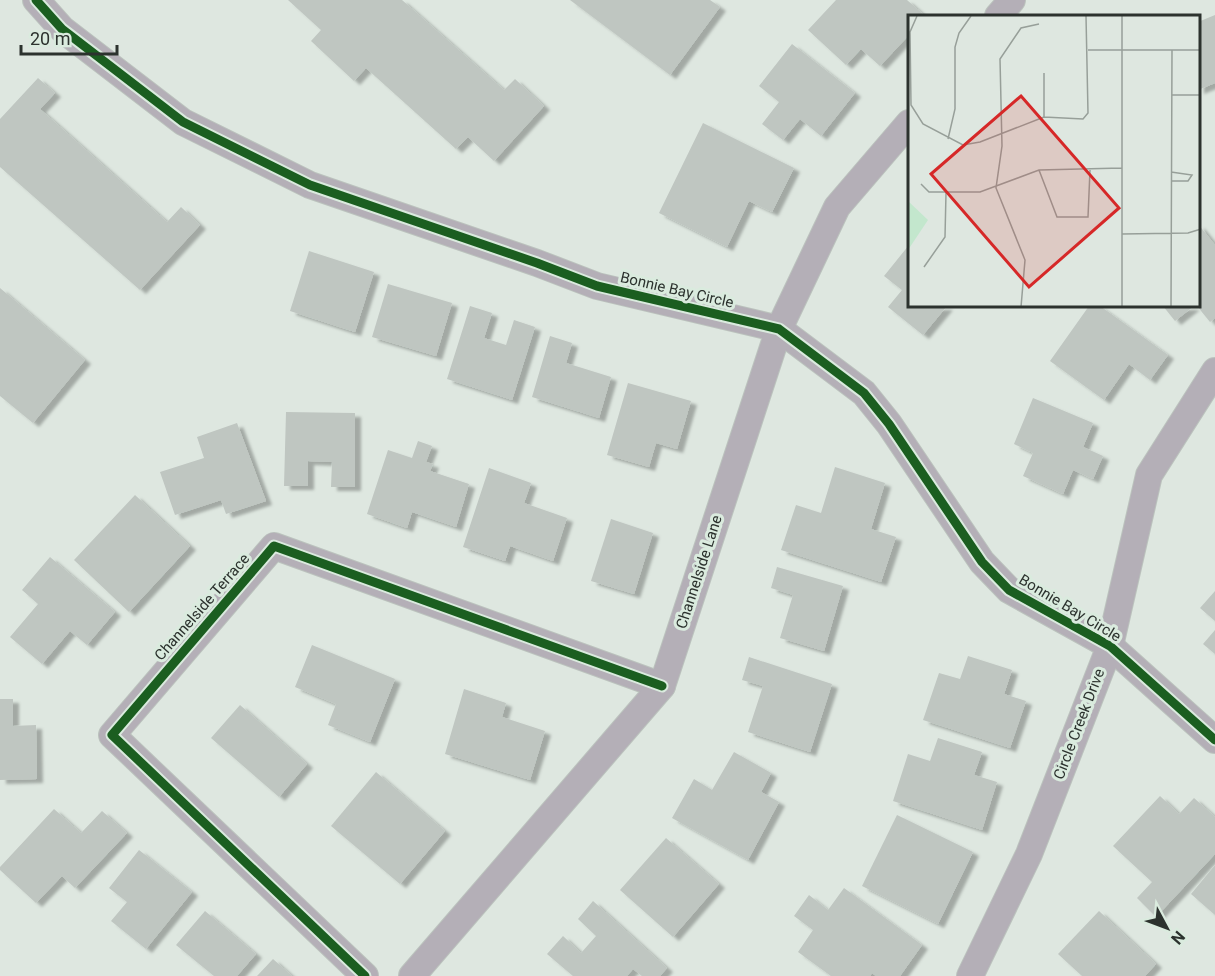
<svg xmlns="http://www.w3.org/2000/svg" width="1215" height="976" viewBox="0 0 1215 976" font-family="Roboto,sans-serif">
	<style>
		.building { fill: #bfc6c1; filter: url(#shadow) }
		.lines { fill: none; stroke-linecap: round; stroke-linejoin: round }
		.minor-casing { stroke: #bbc2bd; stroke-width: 28 }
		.minor { stroke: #b4afb7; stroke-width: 26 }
		.cycleway-casing { stroke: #daebde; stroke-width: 13 }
		.cycleway { stroke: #1b5e20; stroke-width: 9 }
		.labels { text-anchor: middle; stroke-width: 6; stroke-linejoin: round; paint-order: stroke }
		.street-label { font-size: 15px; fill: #2c322e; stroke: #daebde }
		.inset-road { fill: none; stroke: #979f99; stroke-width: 1.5 }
		.view { fill: #d62828; fill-opacity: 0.15; stroke: #d62828; stroke-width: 3 }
		.inset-edge { fill: none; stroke: #2c322e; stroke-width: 3 }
	</style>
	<defs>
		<filter id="shadow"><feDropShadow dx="6" dy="4" stdDeviation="1.5" flood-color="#0004"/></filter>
	</defs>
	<rect width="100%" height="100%" fill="#dee7e0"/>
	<!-- building -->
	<g class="building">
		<path d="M 288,0 L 402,0 L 504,90 L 515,79 L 544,106 L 494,161 L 468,137 L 456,149 L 366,68 L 354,81 L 311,41 L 321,30 Z"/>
		<path d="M 570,0 L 710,0 L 720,7 L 670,75 Z"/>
		<path d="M 836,0 L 907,0 L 925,16 L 909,16 L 909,35 L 880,66 L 861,49 L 846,65 L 808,30 Z"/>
		<path d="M 1215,15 L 1215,83 L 1198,90 L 1198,22 Z"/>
		<path d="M 792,44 L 855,93 L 821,136 L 800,119 L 783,140 L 762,124 L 779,102 L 759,86 Z"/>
		<path d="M 38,78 L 55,93 L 40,109 L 167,222 L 181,207 L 200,225 L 140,290 L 0,167 L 0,119 Z"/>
		<path d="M 703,123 L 794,168 L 772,212 L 749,201 L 727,247 L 659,213 Z"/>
		<path d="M 1198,224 L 1215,245 L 1215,318 L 1210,322 L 1197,306 Z"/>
		<path d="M 909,245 L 909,306 L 947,306 L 923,335 L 888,307 L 902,290 L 884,276 Z"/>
		<path d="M 309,251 L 374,272 L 355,332 L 290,311 Z"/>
		<path d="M 388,284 L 452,303 L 436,356 L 372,337 Z"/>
		<path d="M 0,288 L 85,360 L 33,423 L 0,396 Z"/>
		<path d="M 470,306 L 492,313 L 484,338 L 506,345 L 514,320 L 535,327 L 512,400 L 447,379 Z"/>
		<path d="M 1089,306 L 1100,306 L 1168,355 L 1150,380 L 1129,364 L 1104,400 L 1050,361 Z"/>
		<path d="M 1163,306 L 1194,306 L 1175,321 Z"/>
		<path d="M 550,336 L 572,343 L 566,363 L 611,377 L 599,418 L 532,397 Z"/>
		<path d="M 628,383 L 691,401 L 677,449 L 656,443 L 649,467 L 607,455 Z"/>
		<path d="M 1033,398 L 1093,423 L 1083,447 L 1103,456 L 1093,479 L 1073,470 L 1063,494 L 1023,476 L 1033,453 L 1014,444 Z"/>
		<path d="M 286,412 L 355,413 L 355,487 L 331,487 L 332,462 L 308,461 L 308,486 L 284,486 Z"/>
		<path d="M 237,423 L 266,501 L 226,514 L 221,500 L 175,515 L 160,472 L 204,458 L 197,437 Z"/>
		<path d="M 418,441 L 432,446 L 426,462 L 433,464 L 430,471 L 469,484 L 456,527 L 412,512 L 407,528 L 367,514 L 388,450 L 412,458 Z"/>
		<path d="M 835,467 L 885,483 L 871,529 L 896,537 L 881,582 L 781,550 L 796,505 L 821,513 Z"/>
		<path d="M 489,468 L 531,483 L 524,503 L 567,518 L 553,561 L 510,546 L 505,561 L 463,547 Z"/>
		<path d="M 135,495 L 190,546 L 129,612 L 74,560 Z"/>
		<path d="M 611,519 L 653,533 L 634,594 L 591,581 Z"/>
		<path d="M 50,557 L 115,612 L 87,645 L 70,631 L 42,664 L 10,637 L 38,604 L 22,590 Z"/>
		<path d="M 777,567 L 843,586 L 824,651 L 780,638 L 793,595 L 771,588 Z"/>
		<path d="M 1215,591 L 1215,621 L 1200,608 Z"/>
		<path d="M 1215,630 L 1215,654 L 1203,644 Z"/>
		<path d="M 312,645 L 395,679 L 370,742 L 328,725 L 336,704 L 295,687 Z"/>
		<path d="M 968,656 L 1012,670 L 1004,694 L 1026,701 L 1010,748 L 923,720 L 939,673 L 960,679 Z"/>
		<path d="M 749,657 L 832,684 L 810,752 L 748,732 L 763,686 L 742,680 Z"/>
		<path d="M 464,689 L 506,703 L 502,717 L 545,731 L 530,780 L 445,754 Z"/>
		<path d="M 0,699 L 13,699 L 13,726 L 36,725 L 37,779 L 0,780 Z"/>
		<path d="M 240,705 L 307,764 L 279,797 L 211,738 Z"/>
		<path d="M 938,738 L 982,752 L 974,775 L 997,782 L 982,830 L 893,801 L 908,754 L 930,761 Z"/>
		<path d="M 734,752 L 771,773 L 761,792 L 779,802 L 748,860 L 672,818 L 694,779 L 712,790 Z"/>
		<path d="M 376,772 L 445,831 L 400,884 L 331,826 Z"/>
		<path d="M 1160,796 L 1179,814 L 1194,798 L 1215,817 L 1215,854 L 1156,917 L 1137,898 L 1152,882 L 1113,846 Z"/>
		<path d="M 54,809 L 81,833 L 102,811 L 127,833 L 75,888 L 62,876 L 36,903 L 0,870 L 0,867 Z"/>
		<path d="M 897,815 L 973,852 L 938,924 L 862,886 Z"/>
		<path d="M 666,838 L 719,884 L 673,937 L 620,890 Z"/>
		<path d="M 139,850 L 192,892 L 146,949 L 111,921 L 127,902 L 109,888 Z"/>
		<path d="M 1215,865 L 1215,915 L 1191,894 Z"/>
		<path d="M 844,888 L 922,945 L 900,976 L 876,976 L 872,973 L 870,976 L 831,976 L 798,952 L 813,930 L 794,916 L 809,895 L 828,910 Z"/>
		<path d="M 593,901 L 667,968 L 660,976 L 642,976 L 633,969 L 627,976 L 573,976 L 547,954 L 563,936 L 581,953 L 596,936 L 578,919 Z"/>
		<path d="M 205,911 L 256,954 L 237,976 L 214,976 L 176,945 Z"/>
		<path d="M 1099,911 L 1156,964 L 1145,976 L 1082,976 L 1058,954 Z"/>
		<path d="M 273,959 L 292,976 L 257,976 Z"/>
	</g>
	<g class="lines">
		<defs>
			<g id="minor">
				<path d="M 36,0 L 62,29 L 183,122 L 310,185 L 537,263 L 597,286 L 779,329 L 864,393 L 889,424 L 982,562 L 1009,590 L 1110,646 L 1215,740"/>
				<path d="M 998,16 L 1012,0"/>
				<path d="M 365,976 L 112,735 L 274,546 L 662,686"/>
				<path d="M 412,976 L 662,686 L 779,329 L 837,207 L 909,123"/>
				<path d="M 970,976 L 1029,854 L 1110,646 L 1149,475 L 1215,371"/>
			</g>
		</defs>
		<!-- minor casing -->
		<use href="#minor" class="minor-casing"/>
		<!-- minor -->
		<use href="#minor" class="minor"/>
		<defs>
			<g id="cycleway">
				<path d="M 36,0 L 62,29 L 183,122 L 310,185 L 537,263 L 597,286 L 779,329 L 864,393 L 889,424 L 982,562 L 1009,590 L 1110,646 L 1215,740"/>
				<path d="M 365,976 L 112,735 L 274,546 L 662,686"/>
			</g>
		</defs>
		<!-- cycleway casing -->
		<use href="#cycleway" class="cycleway-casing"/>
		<!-- cycleway -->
		<use href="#cycleway" class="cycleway"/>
	</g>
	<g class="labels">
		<!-- street labels -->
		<g class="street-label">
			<text transform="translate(677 290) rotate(13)" y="5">Bonnie Bay Circle</text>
			<text transform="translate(699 572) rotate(-72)" y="5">Channelside Lane</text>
			<text transform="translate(202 607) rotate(-49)" y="5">Channelside Terrace</text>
			<text transform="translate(1070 608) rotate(31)" y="5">Bonnie Bay Circle</text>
			<text transform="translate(1079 724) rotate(-69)" y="5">Circle Creek Drive</text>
		</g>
	</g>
	<!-- overview -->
	<g transform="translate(908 15)">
		<rect width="292" height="292" fill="#dee7e0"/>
		<path d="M 0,186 L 20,205 L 0,235 Z" fill="#c3e7cd"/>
		<path class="inset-road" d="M 9,1 L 2,17 L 3,90 L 15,109 L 55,130 L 72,127 L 136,102 L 175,104 L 180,98 L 178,1M 180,35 L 293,35M 136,58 L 136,102M 264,80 L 293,80M 40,124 L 47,94 L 47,32 L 51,18 L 63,1M 131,155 L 149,202 L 180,202 L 182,155M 263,166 L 280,166 L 284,160 L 263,157M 13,169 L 21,177 L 72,177 L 131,155 L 214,153M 214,219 L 280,218 L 293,214M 16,252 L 37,222 L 38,178M 113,292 L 117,245 L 88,173 L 94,131 L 92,44 L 113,13 L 131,9M 214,292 L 214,1M 263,292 L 264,35"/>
		<path class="view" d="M 113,81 L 211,193 L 121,272 L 23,159 Z"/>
		<rect width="292" height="292" class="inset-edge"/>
	</g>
	<!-- north arrow -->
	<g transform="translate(1167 928) rotate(131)" stroke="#daebde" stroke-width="4.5" paint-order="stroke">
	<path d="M0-4.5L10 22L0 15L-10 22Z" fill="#2c322e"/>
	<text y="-9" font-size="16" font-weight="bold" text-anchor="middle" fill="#2c322e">N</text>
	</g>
	<!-- scale -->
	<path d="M21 45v9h96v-9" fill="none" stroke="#2c322e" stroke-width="3"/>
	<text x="30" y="45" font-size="18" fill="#2c322e" stroke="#daebde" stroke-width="4.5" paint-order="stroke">20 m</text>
</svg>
